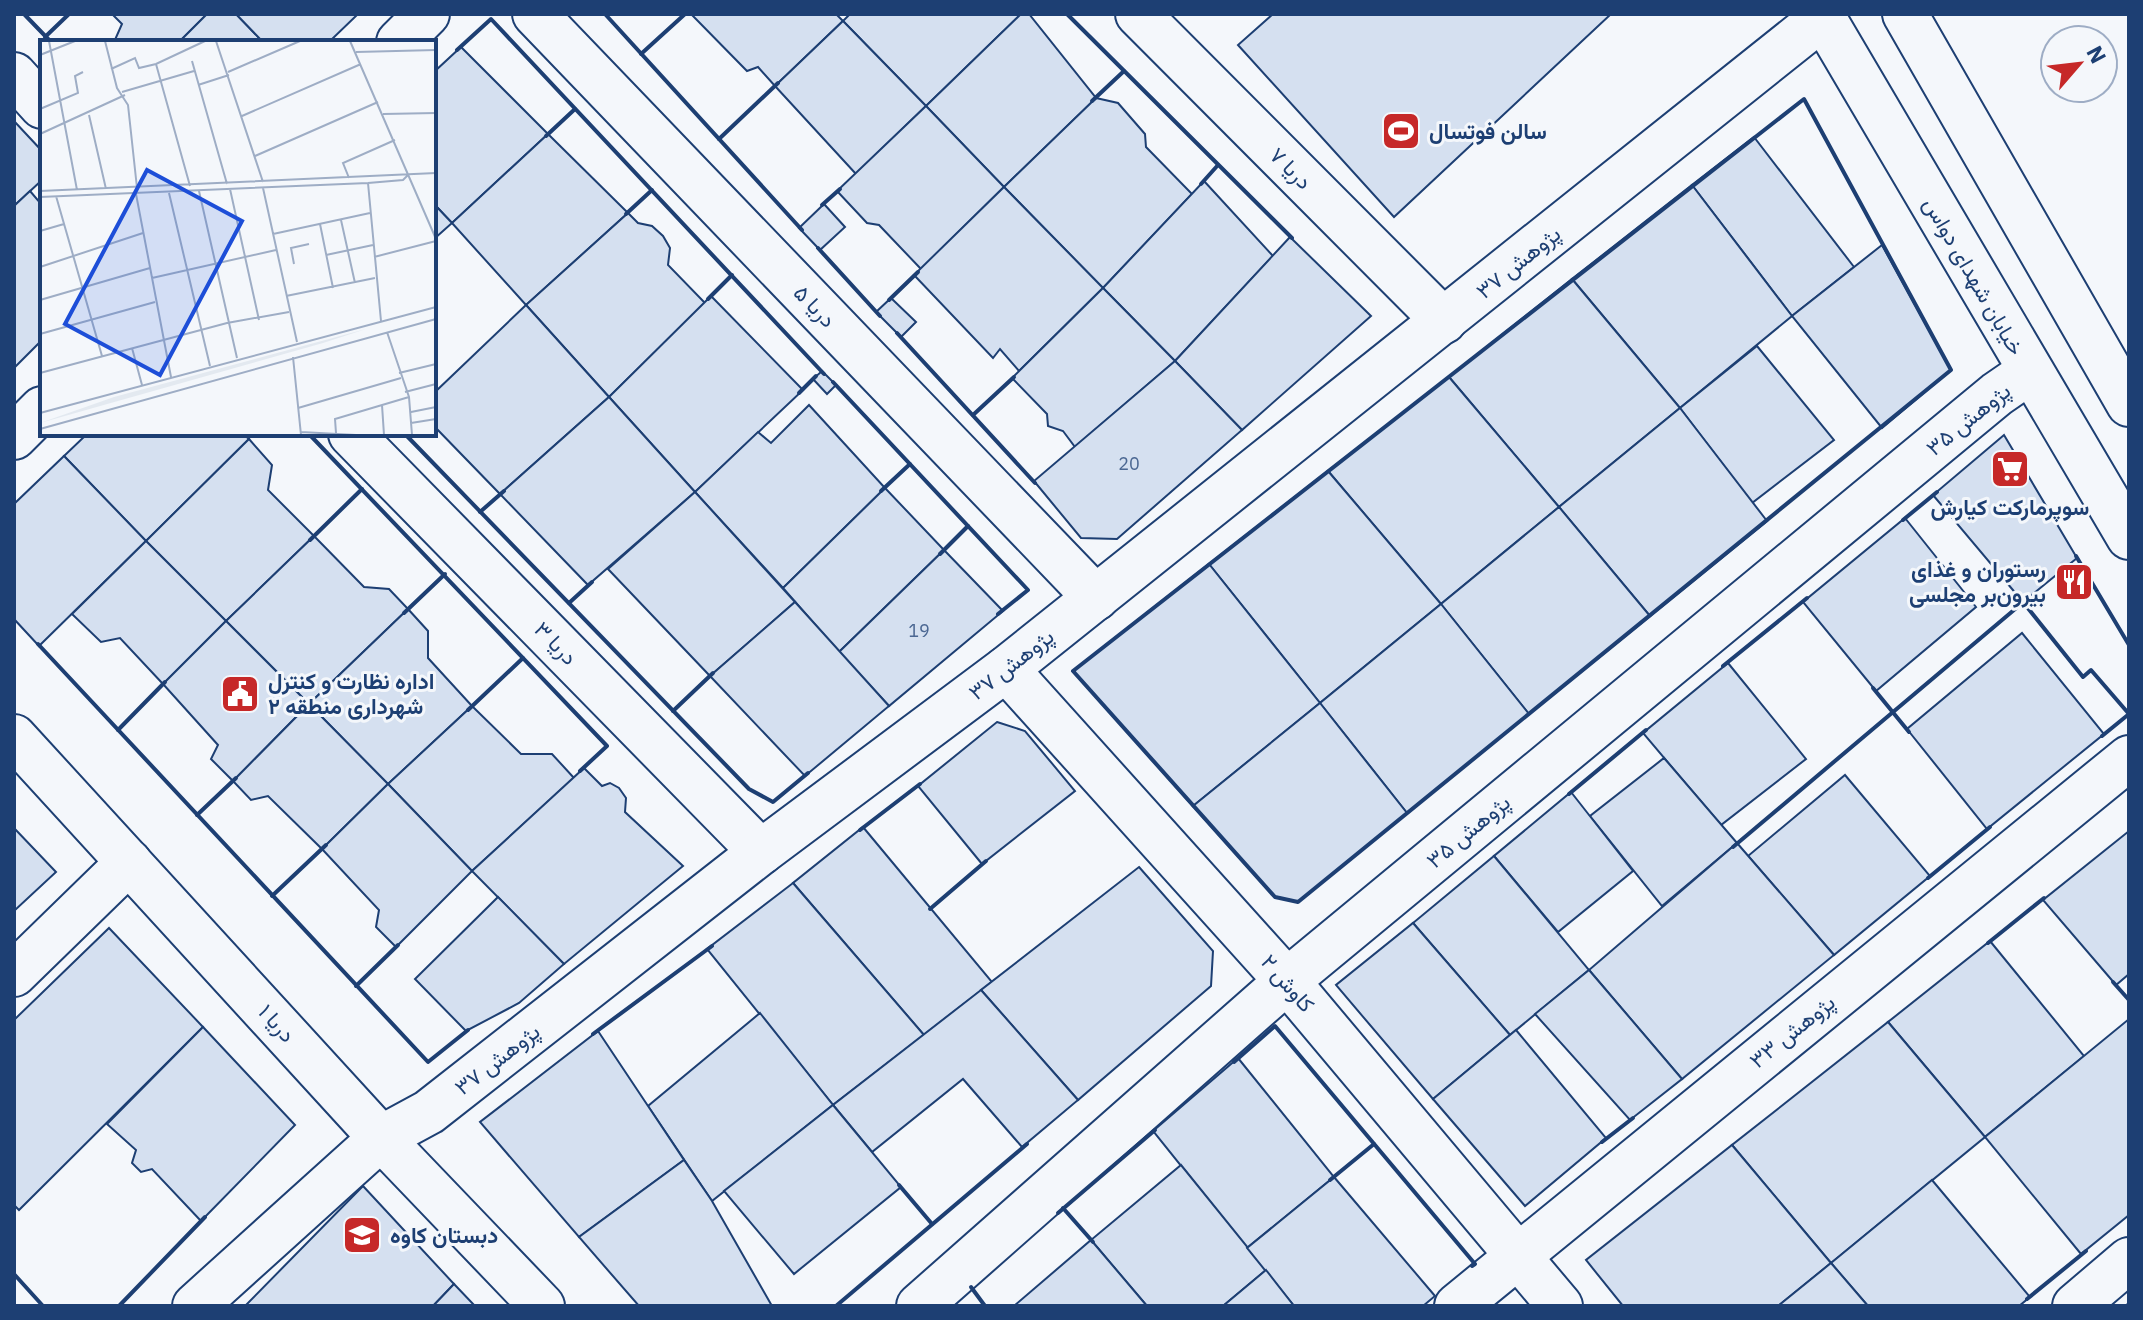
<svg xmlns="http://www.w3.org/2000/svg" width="2143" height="1320" viewBox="0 0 2143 1320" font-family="'IBM Plex Sans',Vazirmatn,sans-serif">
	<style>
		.building { fill: #d5e0f0; stroke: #1d3f73; stroke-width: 2 }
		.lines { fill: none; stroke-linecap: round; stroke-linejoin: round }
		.minor-casing { stroke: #1d3f73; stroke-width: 48 }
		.minor { stroke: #f4f7fb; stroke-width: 44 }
		.wall { stroke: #1d3f73; stroke-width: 4 }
		.labels { text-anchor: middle; stroke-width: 6; stroke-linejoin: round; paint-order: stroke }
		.number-label { font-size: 18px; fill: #4b6792 }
		.poi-label { font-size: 22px; font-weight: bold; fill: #1d3f73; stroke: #f4f7fb; text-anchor: start }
		.street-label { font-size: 22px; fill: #1d3f73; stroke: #f4f7fb }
		.inset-road { fill: none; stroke: #9eadc5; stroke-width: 2 }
		.view { fill: #1d4ed8; fill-opacity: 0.15; stroke: #1d4ed8; stroke-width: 4 }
		.inset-edge { fill: none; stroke: #1d3f73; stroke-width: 4 }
	</style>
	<rect width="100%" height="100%" fill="#f4f7fb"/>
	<!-- building -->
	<g class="building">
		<path d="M 112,14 L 207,14 L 179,42 L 114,42 L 122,24 Z"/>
		<path d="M 207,14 L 236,14 L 263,42 L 179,42 Z"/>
		<path d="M 236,14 L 358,14 L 329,42 L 263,42 Z"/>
		<path d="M 691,14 L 836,14 L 843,21 L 775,86 L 758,67 L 747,71 Z"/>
		<path d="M 850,14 L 1021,14 L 926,106 L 843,21 Z"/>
		<path d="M 1021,14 L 1029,14 L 1096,98 L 1004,187 L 926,106 Z"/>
		<path d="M 1273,14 L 1611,14 L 1394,217 L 1238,45 Z"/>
		<path d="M 843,21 L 926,106 L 856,174 L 775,86 Z"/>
		<path d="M 461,47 L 548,134 L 452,223 L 434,204 L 434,72 Z"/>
		<path d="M 1096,98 L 1118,103 L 1145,134 L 1146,147 L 1192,194 L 1103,288 L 1004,187 Z"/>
		<path d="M 926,106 L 1004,187 L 921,269 L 879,225 L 867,223 L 837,191 Z"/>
		<path d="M 14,121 L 42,151 L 42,180 L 14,206 Z"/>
		<path d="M 548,134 L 628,213 L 526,305 L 452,223 Z"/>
		<path d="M 1754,137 L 1854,267 L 1792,316 L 1692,185 Z"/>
		<path d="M 1204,181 L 1273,256 L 1175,361 L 1103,288 Z"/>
		<path d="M 1692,185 L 1792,316 L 1680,408 L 1572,279 Z"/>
		<path d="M 1004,187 L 1103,288 L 1019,371 L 1000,349 L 993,358 L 914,275 Z"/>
		<path d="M 30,191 L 42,205 L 42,340 L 14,368 L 14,206 Z"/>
		<path d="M 434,204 L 452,223 L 434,239 Z"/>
		<path d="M 824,204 L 845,227 L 820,250 L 799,228 Z"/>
		<path d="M 628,213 L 638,223 L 652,226 L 663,236 L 670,248 L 668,265 L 705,303 L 609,397 L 526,305 Z"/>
		<path d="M 1290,237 L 1371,316 L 1242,430 L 1175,361 Z"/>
		<path d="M 1882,245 L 1951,370 L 1882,428 L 1792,316 Z"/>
		<path d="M 1572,279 L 1680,408 L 1559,507 L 1449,377 Z"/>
		<path d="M 1103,288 L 1175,361 L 1075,447 L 1063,431 L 1048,426 L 1047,414 L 1012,378 Z"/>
		<path d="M 711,296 L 803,390 L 695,492 L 609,397 Z"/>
		<path d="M 891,298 L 916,322 L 901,337 L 876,312 Z"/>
		<path d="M 526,305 L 609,397 L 500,494 L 434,426 L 434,393 Z"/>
		<path d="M 1757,346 L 1834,440 L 1752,503 L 1680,408 Z"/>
		<path d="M 1175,361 L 1242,430 L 1117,539 L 1081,538 L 1034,481 Z"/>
		<path d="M 822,371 L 836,385 L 827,394 L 813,379 Z"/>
		<path d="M 1449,377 L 1559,507 L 1441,604 L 1328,471 Z"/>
		<path d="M 609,397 L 695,492 L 588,585 L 500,494 Z"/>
		<path d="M 809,405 L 885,488 L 783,588 L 695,492 L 758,432 L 771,443 Z"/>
		<path d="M 1680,408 L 1767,521 L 1650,616 L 1559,507 Z"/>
		<path d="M 87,434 L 243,434 L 249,439 L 146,541 L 64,456 Z"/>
		<path d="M 2004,435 L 2077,558 L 2023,602 L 1933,495 Z"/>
		<path d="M 249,439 L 272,465 L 268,490 L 314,536 L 226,621 L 146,541 Z"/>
		<path d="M 64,456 L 146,541 L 39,646 L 14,619 L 14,504 Z"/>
		<path d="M 1328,471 L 1441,604 L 1320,703 L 1209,564 Z"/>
		<path d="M 885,488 L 944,550 L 839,652 L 783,588 Z"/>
		<path d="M 695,492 L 795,602 L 710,676 L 608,569 Z"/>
		<path d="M 1559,507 L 1650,616 L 1529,714 L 1441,604 Z"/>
		<path d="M 1905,518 L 1976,607 L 1876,691 L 1803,602 Z"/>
		<path d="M 314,536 L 364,587 L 389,589 L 408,609 L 309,704 L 226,621 Z"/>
		<path d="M 146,541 L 226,621 L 163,684 L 120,638 L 101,642 L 72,614 Z"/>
		<path d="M 944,550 L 1003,611 L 889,706 L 839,652 Z"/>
		<path d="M 1209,564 L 1320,703 L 1193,806 L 1073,671 Z"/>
		<path d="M 795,602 L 889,706 L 805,776 L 710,676 Z"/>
		<path d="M 1441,604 L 1529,714 L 1407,813 L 1320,703 Z"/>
		<path d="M 408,609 L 428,631 L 428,658 L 472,706 L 388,784 L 309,704 Z"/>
		<path d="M 226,621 L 309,704 L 233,781 L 211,759 L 218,745 L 163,684 Z"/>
		<path d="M 2022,633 L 2104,734 L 1987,829 L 1907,729 Z"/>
		<path d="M 1728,663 L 1806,759 L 1721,825 L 1643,733 Z"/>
		<path d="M 1320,703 L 1407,813 L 1298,902 L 1275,897 L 1193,806 Z"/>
		<path d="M 309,704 L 388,784 L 322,849 L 268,796 L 251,800 L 233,781 Z"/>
		<path d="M 472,706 L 521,754 L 552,754 L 574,778 L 472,871 L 388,784 Z"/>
		<path d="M 997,722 L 1025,731 L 1075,791 L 982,864 L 918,786 Z"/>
		<path d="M 1664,758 L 1737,843 L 1662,906 L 1590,816 Z"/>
		<path d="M 584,768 L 602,786 L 610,783 L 619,788 L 626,798 L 625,812 L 683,866 L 564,964 L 472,871 Z"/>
		<path d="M 1845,775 L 1930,876 L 1834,955 L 1748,856 Z"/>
		<path d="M 388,784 L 472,871 L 396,947 L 376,927 L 379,910 L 322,849 Z"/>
		<path d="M 1571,792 L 1633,871 L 1558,932 L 1494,856 Z"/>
		<path d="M 863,827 L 992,982 L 924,1035 L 793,883 Z"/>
		<path d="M 14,828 L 56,872 L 14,911 Z"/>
		<path d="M 2129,831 L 2129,974 L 2116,985 L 2043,900 Z"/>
		<path d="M 1737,843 L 1834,955 L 1682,1079 L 1589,970 Z"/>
		<path d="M 1494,856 L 1589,970 L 1510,1035 L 1413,923 Z"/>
		<path d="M 1139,867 L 1213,951 L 1211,986 L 1078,1100 L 981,990 Z"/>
		<path d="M 793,883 L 924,1035 L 833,1105 L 707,949 Z"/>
		<path d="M 498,897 L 564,964 L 519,1003 L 466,1031 L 415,979 Z"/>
		<path d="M 1413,923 L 1510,1035 L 1433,1099 L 1336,985 Z"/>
		<path d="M 109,928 L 203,1027 L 19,1210 L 14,1205 L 14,1020 Z"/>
		<path d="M 1990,941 L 2084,1056 L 1985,1137 L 1888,1022 Z"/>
		<path d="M 1589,970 L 1682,1079 L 1630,1120 L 1535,1014 Z"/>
		<path d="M 981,990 L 1078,1100 L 1022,1147 L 963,1079 L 872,1152 L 833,1105 Z"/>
		<path d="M 760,1013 L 833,1105 L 712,1201 L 648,1106 Z"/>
		<path d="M 2129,1019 L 2129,1215 L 2081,1254 L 1985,1137 Z"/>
		<path d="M 1888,1022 L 1985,1137 L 1831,1263 L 1732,1145 Z"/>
		<path d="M 203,1027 L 295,1125 L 201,1221 L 152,1169 L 141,1172 L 132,1163 L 136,1150 L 107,1124 Z"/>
		<path d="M 1516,1030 L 1606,1138 L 1525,1206 L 1433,1099 Z"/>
		<path d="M 598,1031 L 684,1160 L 579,1237 L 480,1122 Z"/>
		<path d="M 1238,1058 L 1334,1177 L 1247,1248 L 1153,1131 Z"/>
		<path d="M 833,1105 L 901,1187 L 794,1274 L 724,1191 Z"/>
		<path d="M 1732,1145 L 1831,1263 L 1778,1306 L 1623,1306 L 1586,1260 Z"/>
		<path d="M 684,1160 L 712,1201 L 772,1306 L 639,1306 L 579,1237 Z"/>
		<path d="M 1181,1165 L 1266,1270 L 1223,1306 L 1147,1306 L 1091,1240 Z"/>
		<path d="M 1334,1177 L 1435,1296 L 1423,1306 L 1294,1306 L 1247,1248 Z"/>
		<path d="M 1932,1180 L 2030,1297 L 2019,1306 L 1868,1306 L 1831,1263 Z"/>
		<path d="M 363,1186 L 454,1284 L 433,1306 L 245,1306 Z"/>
		<path d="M 1091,1240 L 1147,1306 L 1014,1306 Z"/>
		<path d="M 1831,1263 L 1868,1306 L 1778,1306 Z"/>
		<path d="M 1266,1270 L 1294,1306 L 1223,1306 Z"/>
		<path d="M 454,1284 L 475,1306 L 433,1306 Z"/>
	</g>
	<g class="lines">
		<defs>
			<g id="minor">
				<path d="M 535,14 L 1096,598"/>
				<path d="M 1138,14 L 1444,321"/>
				<path d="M 1821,14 L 2129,537"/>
				<path d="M 1905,14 L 2129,404"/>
				<path d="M 399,42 L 427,14"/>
				<path d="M 14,75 L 42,106"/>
				<path d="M 351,434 L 761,852"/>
				<path d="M 14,437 L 42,409"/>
				<path d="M 1006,669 L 1287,981 L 1560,1306"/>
				<path d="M 14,737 L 381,1138 L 542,1306"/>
				<path d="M 14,974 L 129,862"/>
				<path d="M 195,1306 L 381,1138 L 429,1112 L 761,852 L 1006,669 L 1823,17"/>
				<path d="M 919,1306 L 1287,981 L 1997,394 L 2029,372"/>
				<path d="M 1457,1306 L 2129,758"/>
				<path d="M 2075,1306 L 2129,1260"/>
			</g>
		</defs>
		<!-- minor casing -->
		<use href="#minor" class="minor-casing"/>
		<!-- minor -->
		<use href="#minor" class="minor"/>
		<!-- wall -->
		<g class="wall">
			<path d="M 24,14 L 51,42"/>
			<path d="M 605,14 L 802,230"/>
			<path d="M 1067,14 L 1292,238"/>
			<path d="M 45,37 L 69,14"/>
			<path d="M 457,50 L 491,19 L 824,374"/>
			<path d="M 641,54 L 685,14"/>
			<path d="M 1804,99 L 1951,370 L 1298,902 L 1275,897 L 1073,671 Z"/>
			<path d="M 1092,101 L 1124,71"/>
			<path d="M 546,136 L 575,109"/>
			<path d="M 719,139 L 778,83"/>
			<path d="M 1201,184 L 1218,165"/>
			<path d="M 822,205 L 840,189"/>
			<path d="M 626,214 L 652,190"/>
			<path d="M 818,248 L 880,316"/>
			<path d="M 708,299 L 732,275"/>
			<path d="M 889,300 L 918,272"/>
			<path d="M 897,333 L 1035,483"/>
			<path d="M 833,382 L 1028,590 L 998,614"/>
			<path d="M 799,393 L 816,376"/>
			<path d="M 973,415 L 1014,377"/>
			<path d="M 309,434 L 607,746 L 580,771"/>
			<path d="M 405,434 L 749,789 L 773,802 L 808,773"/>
			<path d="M 881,491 L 910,464"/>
			<path d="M 480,512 L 504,491"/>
			<path d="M 1903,520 L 1937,492"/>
			<path d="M 310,540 L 362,489"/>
			<path d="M 940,554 L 968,526"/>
			<path d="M 2076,556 L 2129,645"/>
			<path d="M 2023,602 L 2083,677 L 2091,670 L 2129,714"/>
			<path d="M 569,603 L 592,582"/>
			<path d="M 404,613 L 445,574"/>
			<path d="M 38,644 L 428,1062 L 468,1030"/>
			<path d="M 1723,666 L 1807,598"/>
			<path d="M 1873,688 L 1909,732"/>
			<path d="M 468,710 L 523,658"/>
			<path d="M 673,711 L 713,673"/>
			<path d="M 118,730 L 165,682"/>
			<path d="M 2102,736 L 2129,714"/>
			<path d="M 1569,794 L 1646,730"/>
			<path d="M 197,815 L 236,778"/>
			<path d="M 860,830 L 920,784"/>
			<path d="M 1733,847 L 2027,599"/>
			<path d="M 1928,878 L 1990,827"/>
			<path d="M 272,896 L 326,845"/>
			<path d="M 930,909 L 986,861"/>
			<path d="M 1988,943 L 2044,898"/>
			<path d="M 2113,982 L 2129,1000"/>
			<path d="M 356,986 L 398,945"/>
			<path d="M 593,1034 L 712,946"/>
			<path d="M 1234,1062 L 1275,1026 L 1475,1264 L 1472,1266"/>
			<path d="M 1602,1142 L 1633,1118"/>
			<path d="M 1330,1180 L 1374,1144"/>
			<path d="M 899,1185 L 932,1224"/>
			<path d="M 1063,1208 L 1093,1242"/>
			<path d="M 1058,1213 L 1155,1130"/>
			<path d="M 14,1274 L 43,1306"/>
			<path d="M 971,1287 L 985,1306"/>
			<path d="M 2027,1299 L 2086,1251"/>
			<path d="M 119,1306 L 205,1217"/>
			<path d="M 836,1306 L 1027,1144"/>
			<path d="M 2127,1306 L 2129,1304"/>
		</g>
	</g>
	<!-- icons -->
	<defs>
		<symbol id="stadium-square" viewBox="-11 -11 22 22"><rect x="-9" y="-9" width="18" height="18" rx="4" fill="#c62828" stroke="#f4f7fb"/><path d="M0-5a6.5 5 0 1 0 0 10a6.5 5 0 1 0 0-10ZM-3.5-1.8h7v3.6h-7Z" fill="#fff"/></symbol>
		<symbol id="supermarket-square" viewBox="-11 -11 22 22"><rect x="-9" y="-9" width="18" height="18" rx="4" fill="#c62828" stroke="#f4f7fb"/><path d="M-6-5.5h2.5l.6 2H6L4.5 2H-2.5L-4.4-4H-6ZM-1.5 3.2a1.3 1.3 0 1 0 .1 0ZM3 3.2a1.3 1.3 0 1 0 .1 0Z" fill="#fff"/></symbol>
		<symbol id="restaurant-square" viewBox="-11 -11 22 22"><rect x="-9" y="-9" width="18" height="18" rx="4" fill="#c62828" stroke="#f4f7fb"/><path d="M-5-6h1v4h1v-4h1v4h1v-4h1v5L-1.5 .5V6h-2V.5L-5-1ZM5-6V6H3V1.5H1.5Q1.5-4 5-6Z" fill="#fff"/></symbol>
		<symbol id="civic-square" viewBox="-11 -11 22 22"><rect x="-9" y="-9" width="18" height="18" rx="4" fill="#c62828" stroke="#f4f7fb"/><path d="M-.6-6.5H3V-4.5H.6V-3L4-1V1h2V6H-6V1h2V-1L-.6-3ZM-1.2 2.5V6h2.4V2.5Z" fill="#fff"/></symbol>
		<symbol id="school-square" viewBox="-11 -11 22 22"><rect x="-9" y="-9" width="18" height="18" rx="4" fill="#c62828" stroke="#f4f7fb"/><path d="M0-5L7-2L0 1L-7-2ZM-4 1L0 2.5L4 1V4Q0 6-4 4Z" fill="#fff"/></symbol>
	</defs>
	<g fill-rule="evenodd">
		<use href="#stadium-square" x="1379" y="109" width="44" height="44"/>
		<use href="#supermarket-square" x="1988" y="447" width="44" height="44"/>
		<use href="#restaurant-square" x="2052" y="560" width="44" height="44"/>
		<use href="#civic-square" x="218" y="672" width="44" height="44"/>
		<use href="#school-square" x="340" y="1213" width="44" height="44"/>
	</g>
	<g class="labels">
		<!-- number labels -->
		<g class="number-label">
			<text x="1129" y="470">20</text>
			<text x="919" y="637">19</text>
		</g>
		<!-- poi labels -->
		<g class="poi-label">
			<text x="1429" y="139">سالن فوتسال</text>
			<text x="2010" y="515" text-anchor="middle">سوپرمارکت کیارش</text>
			<text x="2046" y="577" text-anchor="end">رستوران و غذای<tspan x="2046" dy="25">بیرون‌بر مجلسی</tspan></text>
			<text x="268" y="689">اداره‌ نظارت و کنترل<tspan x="268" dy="25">شهرداری منطقه ۲</tspan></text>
			<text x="390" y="1243">دبستان کاوه</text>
		</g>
		<!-- street labels -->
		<g class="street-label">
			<text transform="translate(1291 168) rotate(45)" y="8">دریا ۷</text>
			<text transform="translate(1518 262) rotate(-39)" y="8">پژوهش ۳۷</text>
			<text transform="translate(1974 276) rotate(60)" y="8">خیابان شهدای دواس</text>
			<text transform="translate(815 306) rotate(46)" y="8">دریا ۵</text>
			<text transform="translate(1968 419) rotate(-39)" y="8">پژوهش ۳۵</text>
			<text transform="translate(556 643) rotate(46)" y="8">دریا ۳</text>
			<text transform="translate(1011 664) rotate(-38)" y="8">پژوهش ۳۷</text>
			<text transform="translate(1468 831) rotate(-40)" y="8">پژوهش ۳۵</text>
			<text transform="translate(1288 983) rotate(49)" y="8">کاوش ۲</text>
			<text transform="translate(277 1023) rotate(48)" y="8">دریا ۱</text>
			<text transform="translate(1792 1031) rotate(-39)" y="8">پژوهش ۳۳</text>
			<text transform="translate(497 1059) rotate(-38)" y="8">پژوهش ۳۷</text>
		</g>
	</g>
	<!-- overview -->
	<g transform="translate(40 40)">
		<rect width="396" height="396" fill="#f4f7fb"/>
		<path d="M 326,289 L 283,303 L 0,383 L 74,357 Z" fill="#e3e9f0"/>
		<path class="inset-road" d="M 9,1 L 37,150M 65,1 L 77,48 L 88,65 L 97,148M 176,1 L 223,142M 310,1 L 396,199M 316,12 L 396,10M 0,15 L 35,1M 152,21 L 187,144M 116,24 L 150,146M 71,29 L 95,18 L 99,28 L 116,24 L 165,1M 188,32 L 260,1M 158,45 L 189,35M 82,52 L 154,31M 0,69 L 38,53 L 35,36 L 43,32M 343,74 L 396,73M 49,75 L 66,149M 202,76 L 321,24M 0,94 L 85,55M 215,116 L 338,62M 309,138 L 303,123 L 355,100M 328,143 L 341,281M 223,148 L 257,302M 190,149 L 219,280M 0,151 L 396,133M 159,151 L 197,318M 129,153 L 170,326M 96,154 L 131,337M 16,156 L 62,316M 0,157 L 328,143 L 363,140 L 369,134M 301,180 L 315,243M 280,184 L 293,248M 0,191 L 24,184M 233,194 L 330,173M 286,215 L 333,205M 334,217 L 396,201M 254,224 L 251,208 L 269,204M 0,227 L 103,193M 112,238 L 236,210M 246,256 L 335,238M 0,260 L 110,228M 347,292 L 369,357 L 372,395M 0,294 L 115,262M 92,308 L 102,345M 253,317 L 261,395M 0,333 L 187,283 L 249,272M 359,333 L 396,324M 365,352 L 396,344M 342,365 L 344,395M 258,368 L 361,338M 371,372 L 396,367M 0,373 L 396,267M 371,383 L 396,379M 0,389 L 396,279M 261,392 L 316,395M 296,393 L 295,379 L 369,357"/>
		<path class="view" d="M 107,130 L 202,181 L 120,335 L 25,284 Z"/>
		<rect width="396" height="396" class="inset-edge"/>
	</g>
	<!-- border -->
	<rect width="2143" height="1320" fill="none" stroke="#1d3f73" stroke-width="32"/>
	<!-- north arrow -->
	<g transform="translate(2079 64) rotate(62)"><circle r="38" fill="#f4f7fb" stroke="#9eadc5" stroke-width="2"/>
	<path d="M0-6L14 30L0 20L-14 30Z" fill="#c62828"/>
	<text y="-12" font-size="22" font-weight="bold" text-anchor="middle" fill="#1d3f73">N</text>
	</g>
</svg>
